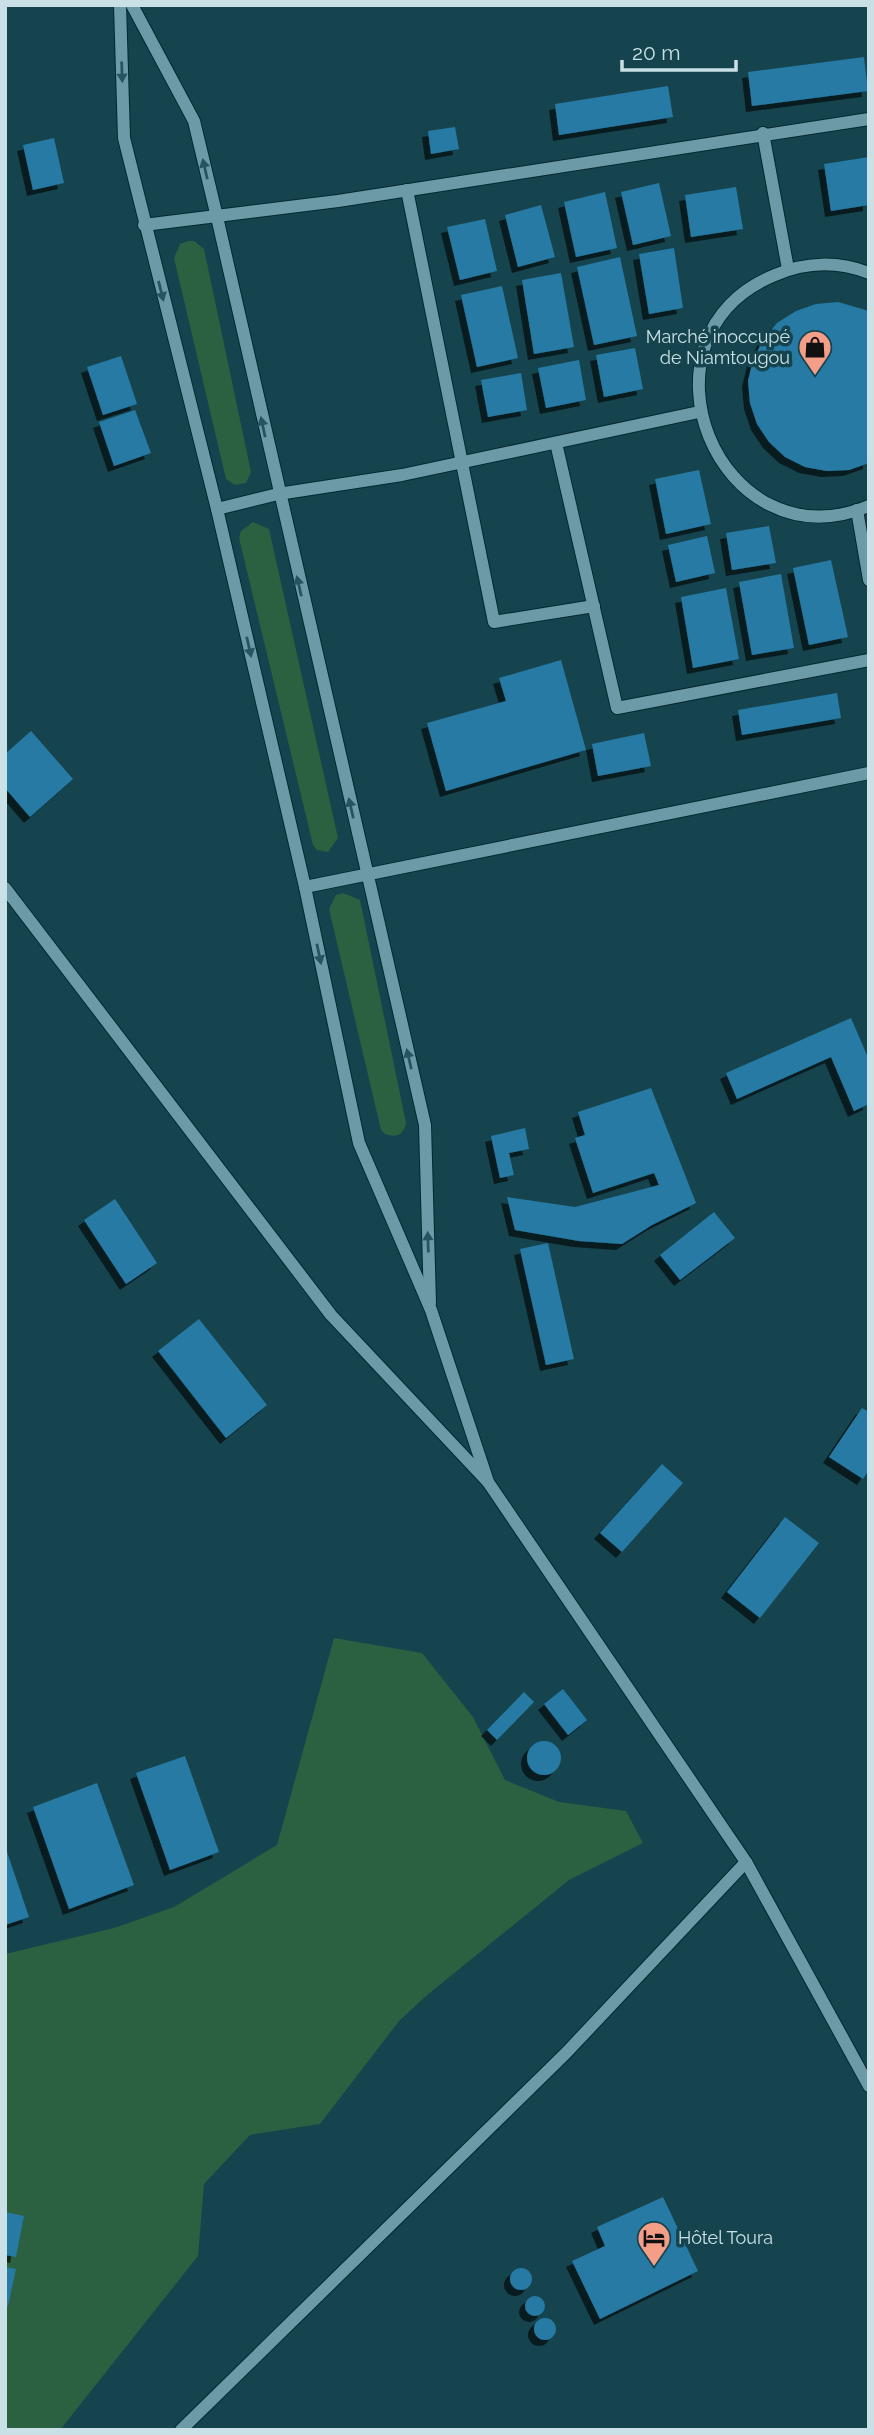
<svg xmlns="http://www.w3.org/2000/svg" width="874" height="2435" viewBox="0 0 874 2435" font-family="Raleway,sans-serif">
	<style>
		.green { fill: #2b6040 }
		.building { fill: #267aa3; filter: url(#shadow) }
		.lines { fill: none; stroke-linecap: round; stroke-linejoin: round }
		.minor-casing { stroke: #042931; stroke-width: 14 }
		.minor { stroke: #6c9ba7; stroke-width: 12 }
		.oneway { fill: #265560 }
		.labels { text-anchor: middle; stroke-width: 7; stroke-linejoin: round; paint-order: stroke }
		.poi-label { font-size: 18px; fill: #c9e0e6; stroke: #15444e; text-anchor: end }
	</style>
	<defs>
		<filter id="shadow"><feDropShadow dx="-6" dy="6" stdDeviation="0" flood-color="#0009"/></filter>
	</defs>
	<rect width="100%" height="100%" fill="#15444e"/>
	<!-- green -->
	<g class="green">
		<path d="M 188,241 L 194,241 L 204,249 L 251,472 L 246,483 L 235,485 L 226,479 L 174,258 L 180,244 Z"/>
		<path d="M 253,522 L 269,529 L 338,838 L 328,852 L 317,850 L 313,845 L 239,538 L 241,531 Z"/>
		<path d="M 343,893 L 360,900 L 406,1123 C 404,1135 396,1138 385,1134 L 381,1130 L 329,909 L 336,895 Z"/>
		<path d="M 334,1638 L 422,1653 L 473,1717 L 505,1780 L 559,1802 L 626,1811 L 643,1843 L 569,1880 L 426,1996 L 399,2021 L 320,2124 L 250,2135 L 204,2184 L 198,2256 L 60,2430 L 5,2430 L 5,1954 L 114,1928 L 174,1907 L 277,1845 Z"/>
	</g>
	<!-- building -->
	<g class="building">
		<path d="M 864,57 L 868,91 L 752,106 L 748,72 Z"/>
		<path d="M 668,86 L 673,117 L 559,135 L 555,104 Z"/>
		<path d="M 455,127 L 459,149 L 431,154 L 428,131 Z"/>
		<path d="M 54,138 L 64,183 L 33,190 L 23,145 Z"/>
		<path d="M 869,157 L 869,205 L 831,211 L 824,164 Z"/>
		<path d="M 659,183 L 671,236 L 633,245 L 621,192 Z"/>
		<path d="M 736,187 L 743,229 L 691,237 L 685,195 Z"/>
		<path d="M 605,192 L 617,248 L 576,257 L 564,202 Z"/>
		<path d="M 541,205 L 555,257 L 518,267 L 505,215 Z"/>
		<path d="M 485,219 L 497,271 L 460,280 L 447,227 Z"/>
		<path d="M 674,248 L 683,308 L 649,314 L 639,254 Z"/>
		<path d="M 620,257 L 637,336 L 594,345 L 577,267 Z"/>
		<path d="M 561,273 L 574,347 L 534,354 L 522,280 Z"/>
		<path d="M 502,286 L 518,358 L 477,367 L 461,295 Z"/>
		<path d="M 838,302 L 869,311 L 869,463 L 849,470 L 827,471 L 805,467 L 785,457 L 769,442 L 757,424 L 750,403 L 748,381 L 753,360 L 763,340 L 777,323 L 796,311 L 816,304 Z"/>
		<path d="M 635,348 L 643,389 L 604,397 L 596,355 Z"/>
		<path d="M 121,356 L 137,404 L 103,415 L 87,367 Z"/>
		<path d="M 579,360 L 586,400 L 546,408 L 538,368 Z"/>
		<path d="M 521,373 L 527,410 L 488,417 L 481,380 Z"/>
		<path d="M 135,410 L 151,453 L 114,466 L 99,422 Z"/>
		<path d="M 699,470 L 711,524 L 666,534 L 655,479 Z"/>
		<path d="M 769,526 L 776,563 L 732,570 L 726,533 Z"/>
		<path d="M 707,536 L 715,573 L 676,582 L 668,545 Z"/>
		<path d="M 831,560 L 848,637 L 809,645 L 793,568 Z"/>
		<path d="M 781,574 L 794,648 L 752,655 L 739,582 Z"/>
		<path d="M 726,588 L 739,659 L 693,668 L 681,597 Z"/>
		<path d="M 561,660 L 586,750 L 446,791 L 427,723 L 506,701 L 499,678 Z"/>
		<path d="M 837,693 L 841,718 L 742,735 L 738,710 Z"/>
		<path d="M 31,731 L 73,779 L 30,817 L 5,788 L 5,754 Z"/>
		<path d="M 644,733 L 651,766 L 598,776 L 592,744 Z"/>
		<path d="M 851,1018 L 869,1060 L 869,1104 L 854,1111 L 831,1057 L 737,1099 L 726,1073 Z"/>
		<path d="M 651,1088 L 696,1203 L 652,1225 L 622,1244 L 579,1241 L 515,1230 L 507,1197 L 575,1207 L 659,1185 L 654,1173 L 593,1193 L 575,1138 L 585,1135 L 578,1112 Z"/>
		<path d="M 525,1128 L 529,1149 L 509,1153 L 514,1175 L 500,1178 L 491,1136 Z"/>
		<path d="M 115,1199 L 157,1263 L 126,1284 L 84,1220 Z"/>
		<path d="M 714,1212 L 735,1238 L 680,1280 L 660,1255 Z"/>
		<path d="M 548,1243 L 574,1359 L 546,1365 L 520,1249 Z"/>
		<path d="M 199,1319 L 267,1405 L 226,1438 L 158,1351 Z"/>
		<path d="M 862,1408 L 869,1412 L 869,1470 L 863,1479 L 829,1457 Z"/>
		<path d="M 662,1464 L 683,1483 L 622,1552 L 600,1533 Z"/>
		<path d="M 785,1517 L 819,1543 L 760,1618 L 727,1592 Z"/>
		<path d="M 563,1689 L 587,1720 L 568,1735 L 544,1704 Z"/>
		<path d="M 524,1692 L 534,1702 L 497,1740 L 487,1730 Z"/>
		<circle cx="544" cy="1758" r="17"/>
		<path d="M 185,1756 L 219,1852 L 170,1870 L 136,1773 Z"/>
		<path d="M 97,1783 L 134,1885 L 69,1909 L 33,1807 Z"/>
		<path d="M 5,1846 L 29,1917 L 5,1925 Z"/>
		<path d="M 663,2197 L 698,2271 L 600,2319 L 572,2261 L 605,2246 L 597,2227 Z"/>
		<path d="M 5,2212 L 24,2216 L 16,2257 L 5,2255 Z"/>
		<path d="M 5,2267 L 16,2269 L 8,2306 L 5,2305 Z"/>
		<circle cx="521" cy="2279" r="11"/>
		<circle cx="535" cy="2306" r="10"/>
		<circle cx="545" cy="2329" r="11"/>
	</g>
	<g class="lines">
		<defs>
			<g id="minor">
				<path d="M 120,5 L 124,138 L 217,509 L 305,887 L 359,1143 L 431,1310 L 488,1482"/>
				<path d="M 132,5 L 194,121 L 217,217 L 425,1125 L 430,1303"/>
				<path d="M 763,133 L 788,269"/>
				<path d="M 407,190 L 494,622 L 594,606"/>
				<path d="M 144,225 L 338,201 L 869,119"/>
				<path d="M 869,273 C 838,261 805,262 775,275 C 625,336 718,568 869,506"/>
				<path d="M 556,443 L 617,708 L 869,660"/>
				<path d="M 217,509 L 278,494 L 402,475 L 699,412"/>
				<path d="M 857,510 L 869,580"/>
				<path d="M 305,887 L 869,773"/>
				<path d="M 5,888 L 331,1315 L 488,1482 L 746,1862 L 869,2086"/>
				<path d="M 181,2430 L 566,2053 L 746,1862"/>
			</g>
		</defs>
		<!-- minor casing -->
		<use href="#minor" class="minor-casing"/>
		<!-- minor -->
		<use href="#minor" class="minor"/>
	</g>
	<!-- one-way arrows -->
	<defs><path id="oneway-solid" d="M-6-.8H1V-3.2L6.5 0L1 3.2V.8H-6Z" transform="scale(1.75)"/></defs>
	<g class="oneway">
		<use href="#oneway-solid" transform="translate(122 72) rotate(88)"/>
		<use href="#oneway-solid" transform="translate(205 169) rotate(-103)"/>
		<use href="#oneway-solid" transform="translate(161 291) rotate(76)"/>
		<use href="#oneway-solid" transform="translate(263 427) rotate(-102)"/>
		<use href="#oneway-solid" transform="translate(299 586) rotate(-103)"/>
		<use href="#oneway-solid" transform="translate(249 647) rotate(77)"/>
		<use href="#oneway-solid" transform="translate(351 808) rotate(-103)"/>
		<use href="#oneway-solid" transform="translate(319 954) rotate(78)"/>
		<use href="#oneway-solid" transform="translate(409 1059) rotate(-103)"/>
		<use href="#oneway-solid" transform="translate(428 1242) rotate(-92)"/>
	</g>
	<!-- icons -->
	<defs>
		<symbol id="shop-pin" viewBox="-11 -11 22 30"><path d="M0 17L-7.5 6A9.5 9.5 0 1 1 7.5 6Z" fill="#f49e88" stroke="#15444e"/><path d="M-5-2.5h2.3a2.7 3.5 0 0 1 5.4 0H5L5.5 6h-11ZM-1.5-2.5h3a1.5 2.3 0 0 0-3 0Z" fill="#111"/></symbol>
		<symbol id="hotel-pin" viewBox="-11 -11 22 30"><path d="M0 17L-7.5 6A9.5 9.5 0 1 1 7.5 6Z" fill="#f49e88" stroke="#15444e"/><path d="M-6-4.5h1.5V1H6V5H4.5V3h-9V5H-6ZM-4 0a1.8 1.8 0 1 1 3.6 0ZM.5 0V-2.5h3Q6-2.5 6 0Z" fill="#111"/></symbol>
	</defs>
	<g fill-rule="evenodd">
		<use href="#shop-pin" x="796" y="328" width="38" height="52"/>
		<use href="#hotel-pin" x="635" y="2219" width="38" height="52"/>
	</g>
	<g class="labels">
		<!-- poi labels -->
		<g class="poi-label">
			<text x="790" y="343">Marché inoccupé<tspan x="790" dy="21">de Niamtougou</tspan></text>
			<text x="678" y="2244" text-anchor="start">Hôtel Toura</text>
		</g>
	</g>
	<!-- border -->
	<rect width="874" height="2435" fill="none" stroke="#c9e0e6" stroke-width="14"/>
	<!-- scale -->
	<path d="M622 60v10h114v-10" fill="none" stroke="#c9e0e6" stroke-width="3.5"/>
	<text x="632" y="60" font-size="21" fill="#c9e0e6" stroke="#15444e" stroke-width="5" paint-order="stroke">20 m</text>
</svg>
